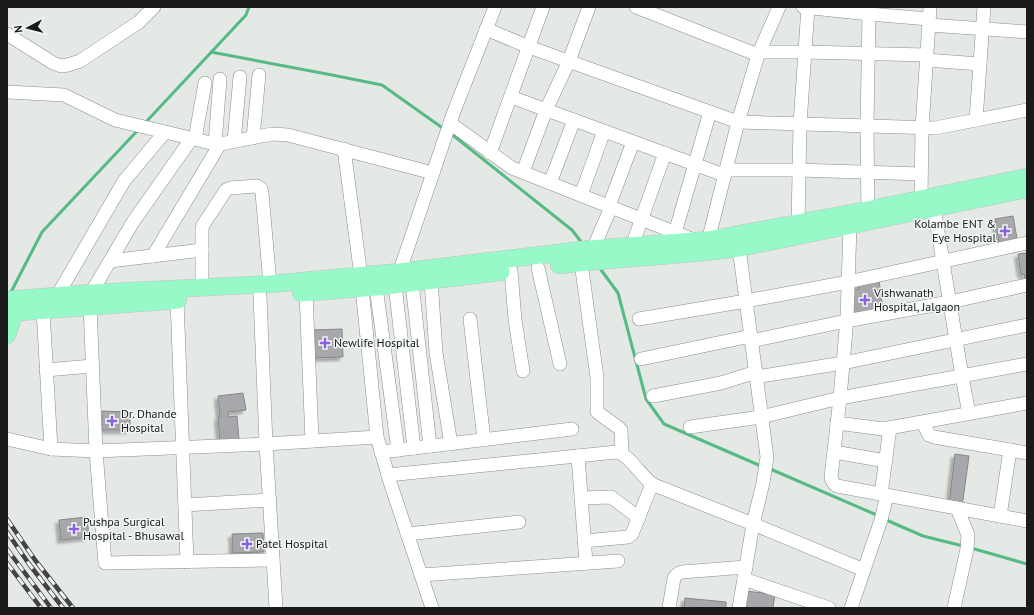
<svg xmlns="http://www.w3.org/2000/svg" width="1034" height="615" viewBox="0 0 1034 615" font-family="'PT Sans',sans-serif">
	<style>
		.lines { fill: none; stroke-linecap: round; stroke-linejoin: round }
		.stream { stroke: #56ba84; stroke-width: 3 }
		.building { fill: #a8a7ac; stroke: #87868a; filter: url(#shadow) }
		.minor-casing { stroke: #898e8b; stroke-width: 14 }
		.major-casing { stroke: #c3c3c3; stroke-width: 18 }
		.minor { stroke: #fff; stroke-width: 13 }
		.major { stroke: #97f8c8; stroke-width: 17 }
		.rail-casing { stroke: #424342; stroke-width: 4.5 }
		.rail { stroke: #f1f6f3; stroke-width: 3; stroke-dasharray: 9; stroke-linecap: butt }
		.poi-dot { fill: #8a61dc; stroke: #f1f6f3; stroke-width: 1.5 }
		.labels { text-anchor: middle; stroke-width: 3; stroke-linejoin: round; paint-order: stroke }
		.poi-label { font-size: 12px; fill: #191a19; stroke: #f1f6f3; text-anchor: start }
	</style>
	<defs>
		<filter id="shadow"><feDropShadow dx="-3.5" dy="3.5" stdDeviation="1" flood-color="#0004"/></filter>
	</defs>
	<rect width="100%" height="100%" fill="#e4e9e6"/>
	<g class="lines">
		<!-- stream -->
		<g class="stream">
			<path d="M 211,52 L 332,75 L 382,85 L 444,129"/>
			<path d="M 145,123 L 246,15 L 249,7"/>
			<path d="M 450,133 L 572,230 L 582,243"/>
			<path d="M 599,267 L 618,293 L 646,399 L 664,424 L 761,466"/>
			<path d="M 10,294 L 42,232 L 138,130"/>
			<path d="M 768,468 L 879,516"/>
			<path d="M 884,519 L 923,536 L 963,546"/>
			<path d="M 971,548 L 1027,564"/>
		</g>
	</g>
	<!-- building -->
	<g class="building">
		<path d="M 1013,216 L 1018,244 L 1000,248 L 995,219 Z"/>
		<path d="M 1027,253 L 1027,280 L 1025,280 L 1024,274 L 1021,274 L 1018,254 Z"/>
		<path d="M 879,280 L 883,310 L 852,316 L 850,307 L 854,307 L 852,295 L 853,290 L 859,289 L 858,283 Z"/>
		<path d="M 342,329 L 343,357 L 311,358 L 310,330 Z"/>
		<path d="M 243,393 L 246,410 L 228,412 L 228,417 L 237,416 L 239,440 L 220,441 L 218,417 L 220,417 L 218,396 Z"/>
		<path d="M 102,411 L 130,412 L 130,430 L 102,430 Z"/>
		<path d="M 955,454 L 969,456 L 962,507 L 949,505 Z"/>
		<path d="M 87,517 L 89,537 L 61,540 L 59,520 Z"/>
		<path d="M 263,533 L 264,552 L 233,553 L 232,534 Z"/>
		<path d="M 744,591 L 775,594 L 773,608 L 742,608 Z"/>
		<path d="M 685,598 L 726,602 L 726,608 L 684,608 Z"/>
	</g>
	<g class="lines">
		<defs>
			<g id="minor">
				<path d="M 636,7 L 758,55"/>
				<path d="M 803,7 L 869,14 L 867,126 L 868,219"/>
				<path d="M 869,7 L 869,14 L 929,19"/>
				<path d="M 929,25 L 1027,32"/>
				<path d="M 486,29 L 529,47 L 738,122 L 935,128 L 1027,110"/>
				<path d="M 7,34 L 53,63 L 61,66 L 68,65 L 80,61 L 139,22 L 154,7"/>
				<path d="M 760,52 L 805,52 L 926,55"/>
				<path d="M 926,60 L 980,64"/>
				<path d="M 7,92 L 64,95 L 115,120 L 215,144 L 220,144 L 272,134 L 288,135 L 433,173"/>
				<path d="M 511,97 L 724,175"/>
				<path d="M 976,120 L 984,7"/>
				<path d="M 450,123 L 512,168 L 694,240"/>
				<path d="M 192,138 L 133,222 L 91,293 L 90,306 L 96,451 L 105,563 L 273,560"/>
				<path d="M 253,138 L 259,75"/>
				<path d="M 195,139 L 205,83"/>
				<path d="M 234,141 L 240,77"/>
				<path d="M 215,144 L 220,79"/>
				<path d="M 344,149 L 361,276"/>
				<path d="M 490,153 L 543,7"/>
				<path d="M 726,170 L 799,170 L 921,174"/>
				<path d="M 523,172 L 546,110 L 569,61 L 589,7"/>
				<path d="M 550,183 L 574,120"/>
				<path d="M 581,195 L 604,131"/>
				<path d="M 921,199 L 922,128 L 930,7"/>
				<path d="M 609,206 L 633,142"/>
				<path d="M 934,208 L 962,376 L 969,414"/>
				<path d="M 798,223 L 800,124 L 808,7"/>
				<path d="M 850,226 L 847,318 L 840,398 L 831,477 C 832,481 833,484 837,486 L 1027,521"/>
				<path d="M 675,233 L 710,112"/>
				<path d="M 632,246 L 665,153"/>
				<path d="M 739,248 L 767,457 L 763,483 L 753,524 L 739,608"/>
				<path d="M 593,249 L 611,207"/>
				<path d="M 706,249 L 738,122 L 758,55 L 779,7"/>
				<path d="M 153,256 L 220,144"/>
				<path d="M 110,261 L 202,250"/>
				<path d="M 581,263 L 597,377 L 597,412 L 619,428 L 621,430 L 622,454"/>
				<path d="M 538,268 L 560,364"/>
				<path d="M 511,271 L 515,320 L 523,371"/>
				<path d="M 431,280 L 436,353 L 451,444"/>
				<path d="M 412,283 L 430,446"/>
				<path d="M 376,287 L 398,450"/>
				<path d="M 202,288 L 202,229 L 203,225 L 226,190 L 230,188 L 257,186 L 261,189 L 262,193 L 270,284"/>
				<path d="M 362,288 L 377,437 L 390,482 L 432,608"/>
				<path d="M 306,293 L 312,441"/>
				<path d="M 57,296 L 124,181 L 165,132"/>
				<path d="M 260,296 L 266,444 L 276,608"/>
				<path d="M 177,300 L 187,562"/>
				<path d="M 43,310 L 51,449"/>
				<path d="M 470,319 L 484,440"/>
				<path d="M 639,319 L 746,301 L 848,282 L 1027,243"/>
				<path d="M 751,341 L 846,321 L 950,302 L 1027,285"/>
				<path d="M 641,359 L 751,336"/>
				<path d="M 46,370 L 92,366"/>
				<path d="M 756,377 L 843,363 L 1027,325"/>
				<path d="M 653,396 L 721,383 L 756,372"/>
				<path d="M 837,423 L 883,429 L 1027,403"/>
				<path d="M 923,423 L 929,435 L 934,437 L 1027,453"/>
				<path d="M 690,427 L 761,417 L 840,398 L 1027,364"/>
				<path d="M 7,439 L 51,449 L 96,451 L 266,444 L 377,437"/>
				<path d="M 414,448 L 395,285 L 453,114 L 495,7"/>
				<path d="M 381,452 L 572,429"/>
				<path d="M 834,452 L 886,461"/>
				<path d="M 578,456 L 586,563"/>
				<path d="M 388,475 L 617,452 C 630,455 642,478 654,485 L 753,524 L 864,570"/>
				<path d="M 881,494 L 890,428"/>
				<path d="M 581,498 L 611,497 L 639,518"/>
				<path d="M 185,505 L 270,500"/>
				<path d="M 1000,516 L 1010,450"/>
				<path d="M 407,534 L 519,522"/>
				<path d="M 584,541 L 628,537 L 632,534 L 652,484"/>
				<path d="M 421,575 L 618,561"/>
				<path d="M 744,579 L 829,608"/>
				<path d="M 669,608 L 674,578 C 676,575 678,573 682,572 L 746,567"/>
				<path d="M 851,608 L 881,520 L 887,495"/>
				<path d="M 954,608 L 967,549 L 968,535 L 957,508"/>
			</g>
			<g id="major">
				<path d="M 559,265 C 619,258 679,256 739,248 L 1027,189"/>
				<path d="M 301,293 L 376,287 L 501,272"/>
				<path d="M 7,300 L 91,293 L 270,284 L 399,272 L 590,249 L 708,240 L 867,210 L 1027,177"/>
				<path d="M 7,313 L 178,300"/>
				<path d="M 7,335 L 15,312"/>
			</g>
		</defs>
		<!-- minor casing -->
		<use href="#minor" class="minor-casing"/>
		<!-- major casing -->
		<use href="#major" class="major-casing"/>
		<!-- minor -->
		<use href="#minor" class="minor"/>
		<!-- major -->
		<use href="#major" class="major"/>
		<defs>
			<g id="rail">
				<path d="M 7,519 L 35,560 L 73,608"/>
				<path d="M 7,532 L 29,564 L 63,608"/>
				<path d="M 7,549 L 51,608"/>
				<path d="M 7,563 L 41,608"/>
			</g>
		</defs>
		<!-- rail casing -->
		<use href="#rail" class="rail-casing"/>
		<!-- rail -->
		<use href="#rail" class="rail"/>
	</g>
	<!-- markers -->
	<g class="poi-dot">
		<path d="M1003 225h4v4h4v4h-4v4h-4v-4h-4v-4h4z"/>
		<path d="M863 294h4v4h4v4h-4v4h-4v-4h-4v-4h4z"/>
		<path d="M323 337h4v4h4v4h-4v4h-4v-4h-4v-4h4z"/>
		<path d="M110 415h4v4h4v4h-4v4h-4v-4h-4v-4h4z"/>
		<path d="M72 523h4v4h4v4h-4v4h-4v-4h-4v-4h4z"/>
		<path d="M245 538h4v4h4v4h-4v4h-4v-4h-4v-4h4z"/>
	</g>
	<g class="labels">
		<!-- poi labels -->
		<g class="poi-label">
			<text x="996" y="228" text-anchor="end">Kolambe ENT &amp;<tspan x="996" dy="14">Eye Hospital</tspan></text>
			<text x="874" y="297">Vishwanath<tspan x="874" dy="14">Hospital, Jalgaon</tspan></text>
			<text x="334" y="347">Newlife Hospital</text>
			<text x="121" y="418">Dr. Dhande<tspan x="121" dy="14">Hospital</tspan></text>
			<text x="83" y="526">Pushpa Surgical<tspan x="83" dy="14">Hospital - Bhusawal</tspan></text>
			<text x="256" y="548">Patel Hospital</text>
		</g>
	</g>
	<!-- border -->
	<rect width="1034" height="615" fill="none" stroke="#191a19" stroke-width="16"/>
	<!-- north arrow -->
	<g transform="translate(28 28) rotate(263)" stroke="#f1f6f3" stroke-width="3" paint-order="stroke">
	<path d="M0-3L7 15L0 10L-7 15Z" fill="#191a19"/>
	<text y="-6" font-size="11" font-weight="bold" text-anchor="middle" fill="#191a19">N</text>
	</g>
</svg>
